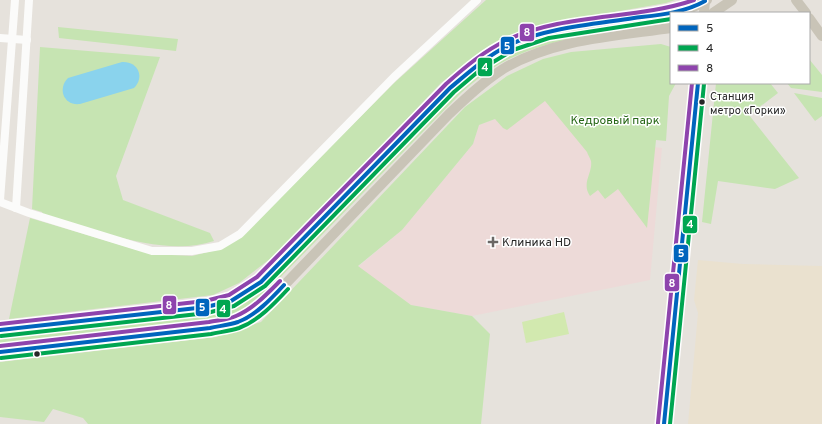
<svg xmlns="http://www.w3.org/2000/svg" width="822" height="424" viewBox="0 0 822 424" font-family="Overpass,sans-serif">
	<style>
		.education { fill: #eae1cf }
		.medical { fill: #eddad8 }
		.green { fill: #c6e4b2 }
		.pitch { fill: #d2e9af }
		.water { fill: #8ad3ed }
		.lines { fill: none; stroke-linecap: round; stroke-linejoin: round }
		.minor { stroke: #fbfbfa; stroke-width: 8 }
		.major { stroke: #c9c4b7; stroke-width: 10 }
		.bus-1-casing { stroke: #fff; stroke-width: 7 }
		.bus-2-casing { stroke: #fff; stroke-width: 7 }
		.bus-3-casing { stroke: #fff; stroke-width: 7 }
		.bus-1 { stroke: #0065bd; stroke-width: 4 }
		.bus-2 { stroke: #00a651; stroke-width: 4 }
		.bus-3 { stroke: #8e44ad; stroke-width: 4 }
		.bus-dot { fill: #272727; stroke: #fff; stroke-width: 1.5 }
		.poi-dot { fill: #6a6866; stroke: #fff; stroke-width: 1.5 }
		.labels { text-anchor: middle; stroke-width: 3; stroke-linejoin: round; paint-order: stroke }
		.bus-label { font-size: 11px; fill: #272727; stroke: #fff; text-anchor: start }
		.park-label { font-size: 12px; fill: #256615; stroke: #fff }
		.poi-label { font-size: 12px; fill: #272727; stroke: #fff; text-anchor: start }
		.line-badge { stroke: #fff; stroke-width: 1.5 }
		.badge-label { font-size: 11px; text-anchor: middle; font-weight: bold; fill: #fff }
	</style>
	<rect width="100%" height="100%" fill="#e6e2dc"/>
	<!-- education -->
	<path class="education" d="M 698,260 L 743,264 L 822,266 L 822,424 L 688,424 L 698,313 L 694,300 Z"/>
	<!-- medical -->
	<path class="medical" d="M 546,100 L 581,139 L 662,148 L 650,280 L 472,316 L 411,305 L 358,267 L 402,230 L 473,144 L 479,125 Z"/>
	<!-- green -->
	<g class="green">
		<path d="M 486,0 L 675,0 L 666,3 L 545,24 L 501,41 L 475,56 L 441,83 L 284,248 L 239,283 L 213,295 L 9,319 L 30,218 L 151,254 L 192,256 L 220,249 L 242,236 L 393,84 Z"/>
		<path d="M 671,19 L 671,23 C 615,32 556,35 505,61 C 489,69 475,81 461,93 L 267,291 C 244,313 241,317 208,322 L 0,348 L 0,334 L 234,305 L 264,288 L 458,90 L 477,74 L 505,57 L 559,36 Z"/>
		<path d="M 58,27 L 178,39 L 176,51 L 59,38 Z"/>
		<path d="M 661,44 L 671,47 L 671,83 L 676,83 L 669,96 L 666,141 L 656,140 L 647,228 L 618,189 L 605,199 L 598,190 L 590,196 C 581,183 593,173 591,161 C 590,158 588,155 587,152 L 545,101 L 507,130 L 503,128 L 495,119 L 479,125 L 473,144 L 402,230 L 358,266 L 411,305 L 472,316 L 490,334 L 481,424 L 88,424 L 83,418 L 53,409 L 44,422 L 0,417 L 0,362 L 216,337 L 261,322 L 465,107 L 507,76 L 543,59 L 571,52 Z"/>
		<path d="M 40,47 L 160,57 L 116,176 L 123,200 L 210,233 L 214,241 C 163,258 93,229 43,214 L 42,212 L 32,209 Z"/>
		<path d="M 809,59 L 822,75 L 822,92 L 791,88 L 787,83 L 809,83 Z"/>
		<path d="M 716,83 L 770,83 L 778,93 L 749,115 L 799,178 L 775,189 L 718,181 L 711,224 L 702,222 Z"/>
		<path d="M 794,93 L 822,98 L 822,116 L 815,121 Z"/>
	</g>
	<!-- pitch -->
	<path class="pitch" d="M 564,312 L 569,334 L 526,343 L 522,322 Z"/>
	<!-- water -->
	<path class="water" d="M 122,62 C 138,61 145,77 134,88 L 80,104 C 64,106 57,89 68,78 Z"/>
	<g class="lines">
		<!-- minor -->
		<g class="minor">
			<path d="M 0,38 L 27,40"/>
			<path d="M 0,200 L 15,0"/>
			<path d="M 0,202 L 29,213 L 152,251 L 192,251 L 220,246 L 240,234 L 394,77 L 477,0"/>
			<path d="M 16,208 L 29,0"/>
			<path d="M 664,424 L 698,83"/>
		</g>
		<!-- major -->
		<g class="major">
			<path d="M 796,0 L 806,13"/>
			<path d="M 704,13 L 705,0"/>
			<path d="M 713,13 L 732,0"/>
			<path d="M 809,18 L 822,36"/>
			<path d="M 0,330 L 206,307 L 231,301 L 261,282 L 450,88 C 469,72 487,56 510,45 C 548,27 592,25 634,18 C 658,15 685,14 707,0"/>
			<path d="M 0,352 L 210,328 C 238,323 246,318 269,301 L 449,114 C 466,98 483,82 503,69 C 553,39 615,36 671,28"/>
		</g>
		<defs>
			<g id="bus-1">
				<path d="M 0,330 L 206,307 L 231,301 L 261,282 L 450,88 C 469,72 487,56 509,45 C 544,28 596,24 634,18 C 658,15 684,13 705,1"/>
				<path d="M 0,352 L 210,328 C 219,326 229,325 238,322 C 256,315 271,299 284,285"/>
				<path d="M 664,424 L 698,83"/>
			</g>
			<g id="bus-2">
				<path d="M 1,336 L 207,313 L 234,306 L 265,286 L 454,92 L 480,70 L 513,50 L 549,38 L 671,19"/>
				<path d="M 1,358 L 211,334 C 220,332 230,331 239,328 C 258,321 274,304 288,289"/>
				<path d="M 670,424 L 704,84"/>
			</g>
			<g id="bus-3">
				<path d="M 0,324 L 205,301 L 229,295 L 257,277 L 446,84 C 465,67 484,51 507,40 C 564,13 636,20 694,0"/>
				<path d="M 0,346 L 209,322 C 218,320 228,320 236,316 C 253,309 267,294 280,281"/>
				<path d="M 658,423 L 692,83"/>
			</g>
		</defs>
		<!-- bus-1 casing -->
		<use href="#bus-1" class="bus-1-casing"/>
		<!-- bus-2 casing -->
		<use href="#bus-2" class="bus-2-casing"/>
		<!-- bus-3 casing -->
		<use href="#bus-3" class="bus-3-casing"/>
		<!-- bus-1 -->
		<use href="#bus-1" class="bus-1"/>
		<!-- bus-2 -->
		<use href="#bus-2" class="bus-2"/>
		<!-- bus-3 -->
		<use href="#bus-3" class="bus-3"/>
	</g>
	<!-- markers -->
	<g class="bus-dot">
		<circle cx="702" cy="102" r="3.5"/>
		<circle cx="37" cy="354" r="3.5"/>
	</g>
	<path class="poi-dot" d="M491 236h4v4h4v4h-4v4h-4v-4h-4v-4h4z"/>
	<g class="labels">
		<!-- bus labels -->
		<g class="bus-label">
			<text x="710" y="100">Станция<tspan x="710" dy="14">метро «Горки»</tspan></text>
		</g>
		<!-- park labels -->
		<g class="park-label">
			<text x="615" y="124">Кедровый парк</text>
		</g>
		<!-- poi labels -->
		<g class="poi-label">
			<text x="502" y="246">Клиника HD</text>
		</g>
	</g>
	<g class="line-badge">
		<rect x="519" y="23" width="16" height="19" rx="4" fill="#8e44ad"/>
		<rect x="500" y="36" width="15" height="19" rx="4" fill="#0065bd"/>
		<rect x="477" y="57" width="16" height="20" rx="4" fill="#00a651"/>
		<rect x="682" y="215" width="16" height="19" rx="4" fill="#00a651"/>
		<rect x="673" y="244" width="16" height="19" rx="4" fill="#0065bd"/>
		<rect x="664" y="273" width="16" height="19" rx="4" fill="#8e44ad"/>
		<rect x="162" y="295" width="15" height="20" rx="4" fill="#8e44ad"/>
		<rect x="195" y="298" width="15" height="19" rx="4" fill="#0065bd"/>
		<rect x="216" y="299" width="15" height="19" rx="4" fill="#00a651"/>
	</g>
	<g class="badge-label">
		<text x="527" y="36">8</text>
		<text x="507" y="50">5</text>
		<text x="485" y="71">4</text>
		<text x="690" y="228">4</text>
		<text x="681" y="257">5</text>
		<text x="672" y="287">8</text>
		<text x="169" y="309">8</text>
		<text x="202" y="311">5</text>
		<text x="223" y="313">4</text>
	</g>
	<!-- legend -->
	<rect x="670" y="12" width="140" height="72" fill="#ffffff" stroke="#a9a9a9"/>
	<rect x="678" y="25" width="20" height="6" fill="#0065bd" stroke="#a9a9a9"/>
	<text x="706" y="32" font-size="12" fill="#272727">5</text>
	<rect x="678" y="45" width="20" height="6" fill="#00a651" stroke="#a9a9a9"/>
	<text x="706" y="52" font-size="12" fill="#272727">4</text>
	<rect x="678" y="65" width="20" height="6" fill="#8e44ad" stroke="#a9a9a9"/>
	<text x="706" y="72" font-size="12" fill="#272727">8</text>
</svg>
